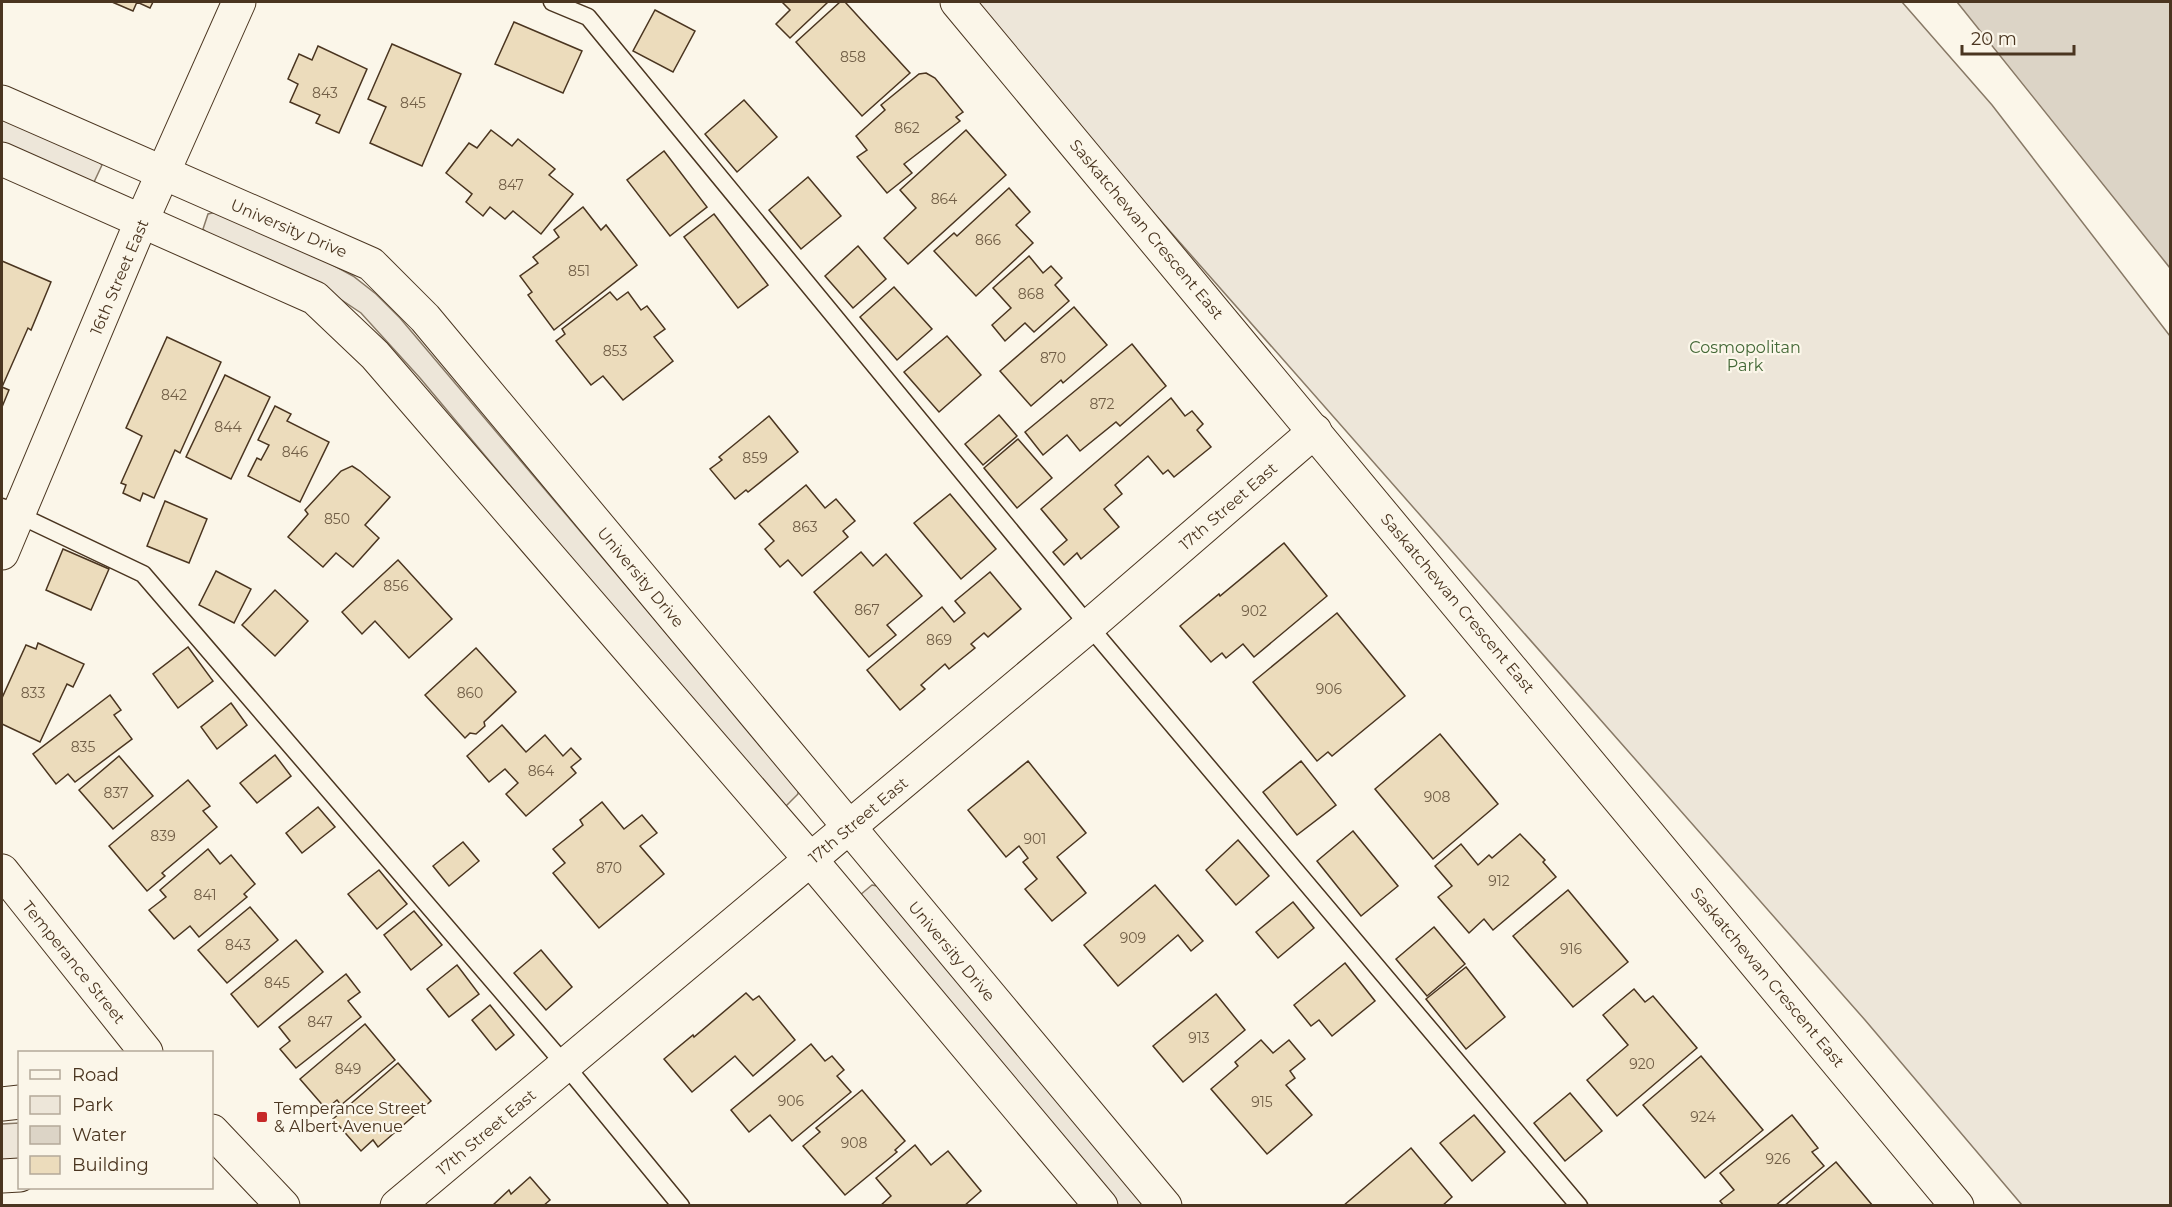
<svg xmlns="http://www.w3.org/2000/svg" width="2172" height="1207" viewBox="0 0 2172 1207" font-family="Montserrat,sans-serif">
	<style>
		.green { fill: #ede6d9; stroke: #887966; stroke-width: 1.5 }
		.water { fill: #dcd4c6; stroke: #887966; stroke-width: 1.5 }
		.building { fill: #ecdcbc; stroke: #4a3520; stroke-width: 1.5 }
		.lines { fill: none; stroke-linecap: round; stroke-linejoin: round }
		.lane-casing { stroke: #4a3520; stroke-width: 19 }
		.street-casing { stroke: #4a3520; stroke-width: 35 }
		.lane { stroke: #fbf6e9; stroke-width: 16 }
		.street { stroke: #fbf6e9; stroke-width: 33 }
		.poi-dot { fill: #c62828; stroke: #fbf6e9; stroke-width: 2 }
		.labels { text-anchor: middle; stroke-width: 4.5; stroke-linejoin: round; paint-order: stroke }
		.number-label { font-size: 14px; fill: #725f47 }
		.street-label { font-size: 16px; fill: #4a3520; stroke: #fbf6e9 }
		.park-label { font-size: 16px; fill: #436837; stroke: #fbf6e9 }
		.poi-label { font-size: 16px; fill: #4a3520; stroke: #fbf6e9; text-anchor: start }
	</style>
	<rect width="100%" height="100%" fill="#fbf6e9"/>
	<!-- green -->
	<g class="green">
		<path d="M 968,2 L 1902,2 L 1992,105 L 2170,336 L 2170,1205 L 2022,1205 L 1865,1020 Z"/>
		<path d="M 2,119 L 98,161 L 102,165 L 94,182 L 89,183 L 2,144 Z"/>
		<path d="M 216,212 L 320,258 L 353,276 L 376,294 L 400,318 L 798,789 L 798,794 L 786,806 L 779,806 L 420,378 L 361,313 L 322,287 L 209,235 L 203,229 L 208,214 Z"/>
		<path d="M 872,885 L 877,886 L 1147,1205 L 1116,1205 L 860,895 Z"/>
		<path d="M 19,1123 L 19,1162 L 2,1163 L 2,1124 Z"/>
	</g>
	<!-- water -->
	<path class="water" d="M 1957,2 L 2170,2 L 2170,268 Z"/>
	<!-- building -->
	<g class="building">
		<path d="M 112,2 L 153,2 L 150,8 L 137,2 L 133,11 Z"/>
		<path d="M 782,2 L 828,2 L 790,38 L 776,24 L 790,10 Z"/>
		<path d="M 840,2 L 845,2 L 910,73 L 862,116 L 796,42 Z"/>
		<path d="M 655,10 L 695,31 L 673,72 L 633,51 Z"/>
		<path d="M 514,22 L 582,51 L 563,93 L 495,64 Z"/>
		<path d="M 392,44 L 461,74 L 422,166 L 370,143 L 386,107 L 368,99 Z"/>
		<path d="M 318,46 L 367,69 L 339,133 L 316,123 L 320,115 L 290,102 L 298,84 L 288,79 L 299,54 L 312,60 Z"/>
		<path d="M 926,73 L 935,78 L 963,112 L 956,117 L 960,121 L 904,164 L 912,173 L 887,193 L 857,157 L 867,150 L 856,136 L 885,110 L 881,105 L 919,74 Z"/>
		<path d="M 744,100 L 777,137 L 737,172 L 705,134 Z"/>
		<path d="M 491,130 L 512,146 L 518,139 L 555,169 L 549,175 L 573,194 L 541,234 L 513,211 L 505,219 L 490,207 L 483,216 L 466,202 L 472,194 L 446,173 L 469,143 L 477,148 Z"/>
		<path d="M 966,130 L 1006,175 L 908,264 L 884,238 L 916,208 L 900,190 Z"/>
		<path d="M 664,151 L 707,207 L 670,236 L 627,180 Z"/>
		<path d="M 808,177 L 841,216 L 801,249 L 769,210 Z"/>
		<path d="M 1009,188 L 1030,212 L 1016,225 L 1033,243 L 976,296 L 934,251 L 954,233 L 957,236 Z"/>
		<path d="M 583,207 L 601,230 L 606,225 L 637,265 L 554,330 L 528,295 L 532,292 L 520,276 L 538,263 L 533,257 L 559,237 L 554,230 Z"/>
		<path d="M 714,214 L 768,285 L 738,308 L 684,237 Z"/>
		<path d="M 858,246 L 886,279 L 853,308 L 825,276 Z"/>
		<path d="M 1029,256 L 1043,273 L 1051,266 L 1062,278 L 1055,285 L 1069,301 L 1034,332 L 1025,323 L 1005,341 L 992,325 L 1011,308 L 993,288 Z"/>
		<path d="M 2,261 L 51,282 L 31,330 L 28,328 L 2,387 L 9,390 L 2,407 Z"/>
		<path d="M 894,287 L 932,329 L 897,360 L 860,317 Z"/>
		<path d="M 610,292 L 617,300 L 628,292 L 641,310 L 647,306 L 665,329 L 654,337 L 673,361 L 623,400 L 603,376 L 591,385 L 556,341 L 565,334 L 562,329 Z"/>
		<path d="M 1074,307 L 1107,345 L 1063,383 L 1061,380 L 1031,406 L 1000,371 Z"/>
		<path d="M 947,336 L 981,375 L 939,412 L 904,372 Z"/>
		<path d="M 167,337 L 221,362 L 180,453 L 175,450 L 154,498 L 143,493 L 140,501 L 123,493 L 126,485 L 121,483 L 142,436 L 126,428 Z"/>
		<path d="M 1132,344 L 1166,386 L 1120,426 L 1116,422 L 1080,451 L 1067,435 L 1043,455 L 1025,432 Z"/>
		<path d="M 225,375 L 270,397 L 231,479 L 186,457 Z"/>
		<path d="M 1171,398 L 1185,416 L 1192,411 L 1203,424 L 1197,430 L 1211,447 L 1174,477 L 1168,470 L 1163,474 L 1148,456 L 1115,485 L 1122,494 L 1104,509 L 1119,527 L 1081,559 L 1077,553 L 1064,565 L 1053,552 L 1067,540 L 1041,509 Z"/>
		<path d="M 275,406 L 291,414 L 287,421 L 329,442 L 300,502 L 248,476 L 257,458 L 261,460 L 269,445 L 258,440 Z"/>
		<path d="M 999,415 L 1017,436 L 983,465 L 965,444 Z"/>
		<path d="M 769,416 L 798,452 L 748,492 L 746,490 L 735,499 L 710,469 L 722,460 L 719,457 Z"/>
		<path d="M 1018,439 L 1052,478 L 1017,508 L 984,468 Z"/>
		<path d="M 352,466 L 360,471 L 390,497 L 365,525 L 379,538 L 353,567 L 336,553 L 323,567 L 288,537 L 308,514 L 305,510 L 341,471 Z"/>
		<path d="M 806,485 L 825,508 L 836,499 L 855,521 L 843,531 L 848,537 L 802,576 L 788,560 L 780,567 L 765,549 L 774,541 L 759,524 Z"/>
		<path d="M 950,494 L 996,549 L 961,579 L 914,523 Z"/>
		<path d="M 165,501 L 207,519 L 189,563 L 147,546 Z"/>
		<path d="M 1284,543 L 1327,596 L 1254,657 L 1243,644 L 1226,658 L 1222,653 L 1211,662 L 1180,626 L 1219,594 L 1220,596 Z"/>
		<path d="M 63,549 L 109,569 L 91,610 L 46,590 Z"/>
		<path d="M 861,552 L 873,566 L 886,554 L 922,596 L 887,625 L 896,635 L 869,657 L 814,592 Z"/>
		<path d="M 398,560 L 452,619 L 409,658 L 375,621 L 362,634 L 342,612 Z"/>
		<path d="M 216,571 L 251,589 L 234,623 L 199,605 Z"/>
		<path d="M 990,572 L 1021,609 L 988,637 L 984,633 L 971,644 L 975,648 L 949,669 L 945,664 L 921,685 L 925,689 L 900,710 L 867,670 L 942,607 L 954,622 L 965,613 L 955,601 Z"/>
		<path d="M 275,590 L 308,621 L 275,656 L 242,625 Z"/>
		<path d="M 1337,613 L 1405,696 L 1332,756 L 1328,752 L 1317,761 L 1253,682 Z"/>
		<path d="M 38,643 L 84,664 L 73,687 L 67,684 L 40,742 L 2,724 L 2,698 L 26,645 L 36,649 Z"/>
		<path d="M 188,647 L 213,681 L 178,708 L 153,674 Z"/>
		<path d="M 476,648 L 516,692 L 484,722 L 485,726 L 476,734 L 470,733 L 465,738 L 425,695 Z"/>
		<path d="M 110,695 L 121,710 L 114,715 L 132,739 L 75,782 L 68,774 L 56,784 L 33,754 Z"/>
		<path d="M 231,703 L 247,725 L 217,749 L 201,727 Z"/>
		<path d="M 502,725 L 526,752 L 545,735 L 563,756 L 571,748 L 581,759 L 571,767 L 576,773 L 526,816 L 506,794 L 518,783 L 505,769 L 489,782 L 467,756 Z"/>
		<path d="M 1440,734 L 1498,804 L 1433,859 L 1375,789 Z"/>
		<path d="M 275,755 L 291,776 L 257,803 L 240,783 Z"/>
		<path d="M 119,756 L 153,796 L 113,829 L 79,790 Z"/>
		<path d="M 1028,761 L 1086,833 L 1057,857 L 1086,893 L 1052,921 L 1025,889 L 1037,879 L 1023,862 L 1028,858 L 1019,846 L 1006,857 L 968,810 Z"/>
		<path d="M 1301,761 L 1336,805 L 1297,835 L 1263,792 Z"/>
		<path d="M 188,780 L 210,806 L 203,811 L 217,827 L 162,873 L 165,876 L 147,891 L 109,846 Z"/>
		<path d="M 602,802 L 624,829 L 642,815 L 657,833 L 640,846 L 664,874 L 599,928 L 553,873 L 565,863 L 553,849 L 583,825 L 580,820 Z"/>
		<path d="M 318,807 L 335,827 L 302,853 L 286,833 Z"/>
		<path d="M 1353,831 L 1398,886 L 1361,916 L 1317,861 Z"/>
		<path d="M 1520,834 L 1545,860 L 1543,862 L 1556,877 L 1493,930 L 1484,919 L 1469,933 L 1438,897 L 1452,886 L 1435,866 L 1461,844 L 1478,865 L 1489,855 L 1492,858 Z"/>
		<path d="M 1238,840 L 1269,876 L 1236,905 L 1206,870 Z"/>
		<path d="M 463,842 L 479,861 L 449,886 L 433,866 Z"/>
		<path d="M 208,849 L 220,864 L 231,855 L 255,884 L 244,894 L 247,897 L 199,937 L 190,926 L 174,939 L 149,910 L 166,897 L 160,890 Z"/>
		<path d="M 379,870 L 407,904 L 377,929 L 348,894 Z"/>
		<path d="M 1155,885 L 1203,941 L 1191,951 L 1178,935 L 1118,986 L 1084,945 Z"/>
		<path d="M 1568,890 L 1628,962 L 1573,1007 L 1513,936 Z"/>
		<path d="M 1293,902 L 1314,928 L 1278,958 L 1256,932 Z"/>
		<path d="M 250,907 L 278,940 L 227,983 L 198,950 Z"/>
		<path d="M 414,911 L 442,945 L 411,970 L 384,935 Z"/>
		<path d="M 1434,927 L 1465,964 L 1427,996 L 1396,959 Z"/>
		<path d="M 296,940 L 323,972 L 258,1027 L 231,994 Z"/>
		<path d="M 541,950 L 572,987 L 546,1010 L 514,973 Z"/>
		<path d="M 1345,963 L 1375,1001 L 1332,1036 L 1319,1020 L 1311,1026 L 1294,1005 Z"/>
		<path d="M 457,965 L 479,994 L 449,1017 L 427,989 Z"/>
		<path d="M 1466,967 L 1505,1017 L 1466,1049 L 1426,999 Z"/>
		<path d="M 346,974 L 360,992 L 348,1001 L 361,1017 L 296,1068 L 280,1049 L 290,1041 L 279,1027 Z"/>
		<path d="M 1634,989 L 1645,1002 L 1653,996 L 1697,1048 L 1617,1116 L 1587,1080 L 1628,1045 L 1603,1015 Z"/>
		<path d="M 746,993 L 753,1000 L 759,996 L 795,1040 L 753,1076 L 735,1056 L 692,1092 L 664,1059 L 693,1035 L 694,1037 Z"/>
		<path d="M 1216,994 L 1245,1030 L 1183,1082 L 1153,1046 Z"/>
		<path d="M 490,1005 L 514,1035 L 496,1050 L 472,1020 Z"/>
		<path d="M 365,1024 L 395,1060 L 341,1105 L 337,1100 L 326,1109 L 300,1079 Z"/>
		<path d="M 1261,1040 L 1273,1053 L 1289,1040 L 1305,1059 L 1290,1071 L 1295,1078 L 1286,1085 L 1312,1115 L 1267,1154 L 1211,1089 L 1238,1066 L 1235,1062 Z"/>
		<path d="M 811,1044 L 825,1061 L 832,1056 L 844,1070 L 837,1076 L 851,1092 L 792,1141 L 770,1115 L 749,1132 L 731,1110 Z"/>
		<path d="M 1701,1056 L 1763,1130 L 1705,1178 L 1643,1105 Z"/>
		<path d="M 398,1063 L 431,1101 L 378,1147 L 373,1140 L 361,1151 L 333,1119 Z"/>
		<path d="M 862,1090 L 905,1141 L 895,1150 L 897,1152 L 845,1195 L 803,1146 L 820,1132 L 816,1128 Z"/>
		<path d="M 1570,1093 L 1602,1131 L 1565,1161 L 1534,1123 Z"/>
		<path d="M 1474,1115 L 1505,1152 L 1472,1181 L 1440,1143 Z"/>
		<path d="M 1792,1115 L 1818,1148 L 1812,1152 L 1824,1166 L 1775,1206 L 1724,1206 L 1720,1201 L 1734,1190 L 1720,1173 Z"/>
		<path d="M 915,1145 L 931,1165 L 948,1151 L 981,1191 L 964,1206 L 880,1206 L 891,1196 L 876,1178 Z"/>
		<path d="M 1411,1148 L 1452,1197 L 1442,1206 L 1343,1206 Z"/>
		<path d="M 1836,1162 L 1873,1206 L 1784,1206 Z"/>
		<path d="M 530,1177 L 550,1200 L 543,1206 L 492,1206 L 509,1190 L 511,1194 Z"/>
	</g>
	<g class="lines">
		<defs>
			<g id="lane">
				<path d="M 552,2 L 588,17 L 1089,626 L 1579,1206"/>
				<path d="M 2,507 L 143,574 L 566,1066 L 681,1206"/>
			</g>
			<g id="street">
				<path d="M 957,2 L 1957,1206"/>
				<path d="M 2,102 L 371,264 L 425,318 L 1165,1206"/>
				<path d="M 2,159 L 315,298 L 375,355 L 810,859 L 1101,1206"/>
				<path d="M 2,553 L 142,220 L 239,2"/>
				<path d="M 2,871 L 146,1052"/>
				<path d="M 2,1104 L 20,1102"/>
				<path d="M 212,1131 L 283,1206"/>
				<path d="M 2,1176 L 20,1175"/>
				<path d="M 397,1206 L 1089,626 L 1315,431"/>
			</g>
		</defs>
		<!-- lane casing -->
		<use href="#lane" class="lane-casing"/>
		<!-- street casing -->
		<use href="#street" class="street-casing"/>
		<!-- lane -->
		<use href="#lane" class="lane"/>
		<!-- street -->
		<use href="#street" class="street"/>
	</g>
	<!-- markers -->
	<rect class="poi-dot" x="256" y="1111" width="12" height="12" rx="3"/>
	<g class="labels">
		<!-- number labels -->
		<g class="number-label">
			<text x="853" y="62">858</text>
			<text x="325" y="98">843</text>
			<text x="413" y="108">845</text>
			<text x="907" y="133">862</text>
			<text x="511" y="190">847</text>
			<text x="944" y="204">864</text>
			<text x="988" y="245">866</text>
			<text x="579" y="276">851</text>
			<text x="1031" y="299">868</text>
			<text x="615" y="356">853</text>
			<text x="1053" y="363">870</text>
			<text x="174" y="400">842</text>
			<text x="1102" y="409">872</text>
			<text x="228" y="432">844</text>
			<text x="295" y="457">846</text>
			<text x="755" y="463">859</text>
			<text x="337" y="524">850</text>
			<text x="805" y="532">863</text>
			<text x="396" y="591">856</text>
			<text x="867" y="615">867</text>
			<text x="1254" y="616">902</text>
			<text x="939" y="645">869</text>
			<text x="1329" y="694">906</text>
			<text x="33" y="698">833</text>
			<text x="470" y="698">860</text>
			<text x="83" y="752">835</text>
			<text x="541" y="776">864</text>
			<text x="116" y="798">837</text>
			<text x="1437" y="802">908</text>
			<text x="163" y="841">839</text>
			<text x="1035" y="844">901</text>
			<text x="609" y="873">870</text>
			<text x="1499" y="886">912</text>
			<text x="205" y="900">841</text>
			<text x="1133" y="943">909</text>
			<text x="238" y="950">843</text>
			<text x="1571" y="954">916</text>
			<text x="277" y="988">845</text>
			<text x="320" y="1027">847</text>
			<text x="1199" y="1043">913</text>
			<text x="1642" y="1069">920</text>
			<text x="348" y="1074">849</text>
			<text x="791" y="1106">906</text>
			<text x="1262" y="1107">915</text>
			<text x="1703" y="1122">924</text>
			<text x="854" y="1148">908</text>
			<text x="1778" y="1164">926</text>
		</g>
		<!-- street labels -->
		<g class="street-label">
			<text transform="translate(289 228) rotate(23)" y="6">University Drive</text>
			<text transform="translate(1147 229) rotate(50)" y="6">Saskatchewan Crescent East</text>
			<text transform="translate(119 277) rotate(-67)" y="6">16th Street East</text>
			<text transform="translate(1228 506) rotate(-41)" y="6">17th Street East</text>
			<text transform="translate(641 577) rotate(50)" y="6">University Drive</text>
			<text transform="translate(1458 603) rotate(50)" y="6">Saskatchewan Crescent East</text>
			<text transform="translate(858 820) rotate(-40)" y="6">17th Street East</text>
			<text transform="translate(952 951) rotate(50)" y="6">University Drive</text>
			<text transform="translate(74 962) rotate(51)" y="6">Temperance Street</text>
			<text transform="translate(1768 977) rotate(50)" y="6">Saskatchewan Crescent East</text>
			<text transform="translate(486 1132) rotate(-40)" y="6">17th Street East</text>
		</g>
		<!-- park labels -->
		<g class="park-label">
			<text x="1745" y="353">Cosmopolitan<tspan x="1745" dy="18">Park</tspan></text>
		</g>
		<!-- poi labels -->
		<g class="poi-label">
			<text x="274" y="1114">Temperance Street<tspan x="274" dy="18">&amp; Albert Avenue</tspan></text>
		</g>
	</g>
	<!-- border -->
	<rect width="2172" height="1207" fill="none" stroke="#4a3520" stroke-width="6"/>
	<!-- legend -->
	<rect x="18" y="1051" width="195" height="138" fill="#fbf6e9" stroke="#b4a999" stroke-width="1.5"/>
	<rect x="30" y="1070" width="30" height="9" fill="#fbf6e9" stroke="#b4a999" stroke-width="1.5"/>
	<text x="72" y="1081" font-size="18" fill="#4a3520">Road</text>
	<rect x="30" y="1096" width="30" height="18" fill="#ede6d9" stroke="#b4a999" stroke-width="1.5"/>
	<text x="72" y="1111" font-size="18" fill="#4a3520">Park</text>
	<rect x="30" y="1126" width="30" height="18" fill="#dcd4c6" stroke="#b4a999" stroke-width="1.5"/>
	<text x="72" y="1141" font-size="18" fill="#4a3520">Water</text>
	<rect x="30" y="1156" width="30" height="18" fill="#ecdcbc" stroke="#b4a999" stroke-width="1.5"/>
	<text x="72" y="1171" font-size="18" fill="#4a3520">Building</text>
	<!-- scale -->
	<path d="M1962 45v9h112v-9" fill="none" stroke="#4a3520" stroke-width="3"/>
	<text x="1971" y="45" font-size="18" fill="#4a3520" stroke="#fbf6e9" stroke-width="4.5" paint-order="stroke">20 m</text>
</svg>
